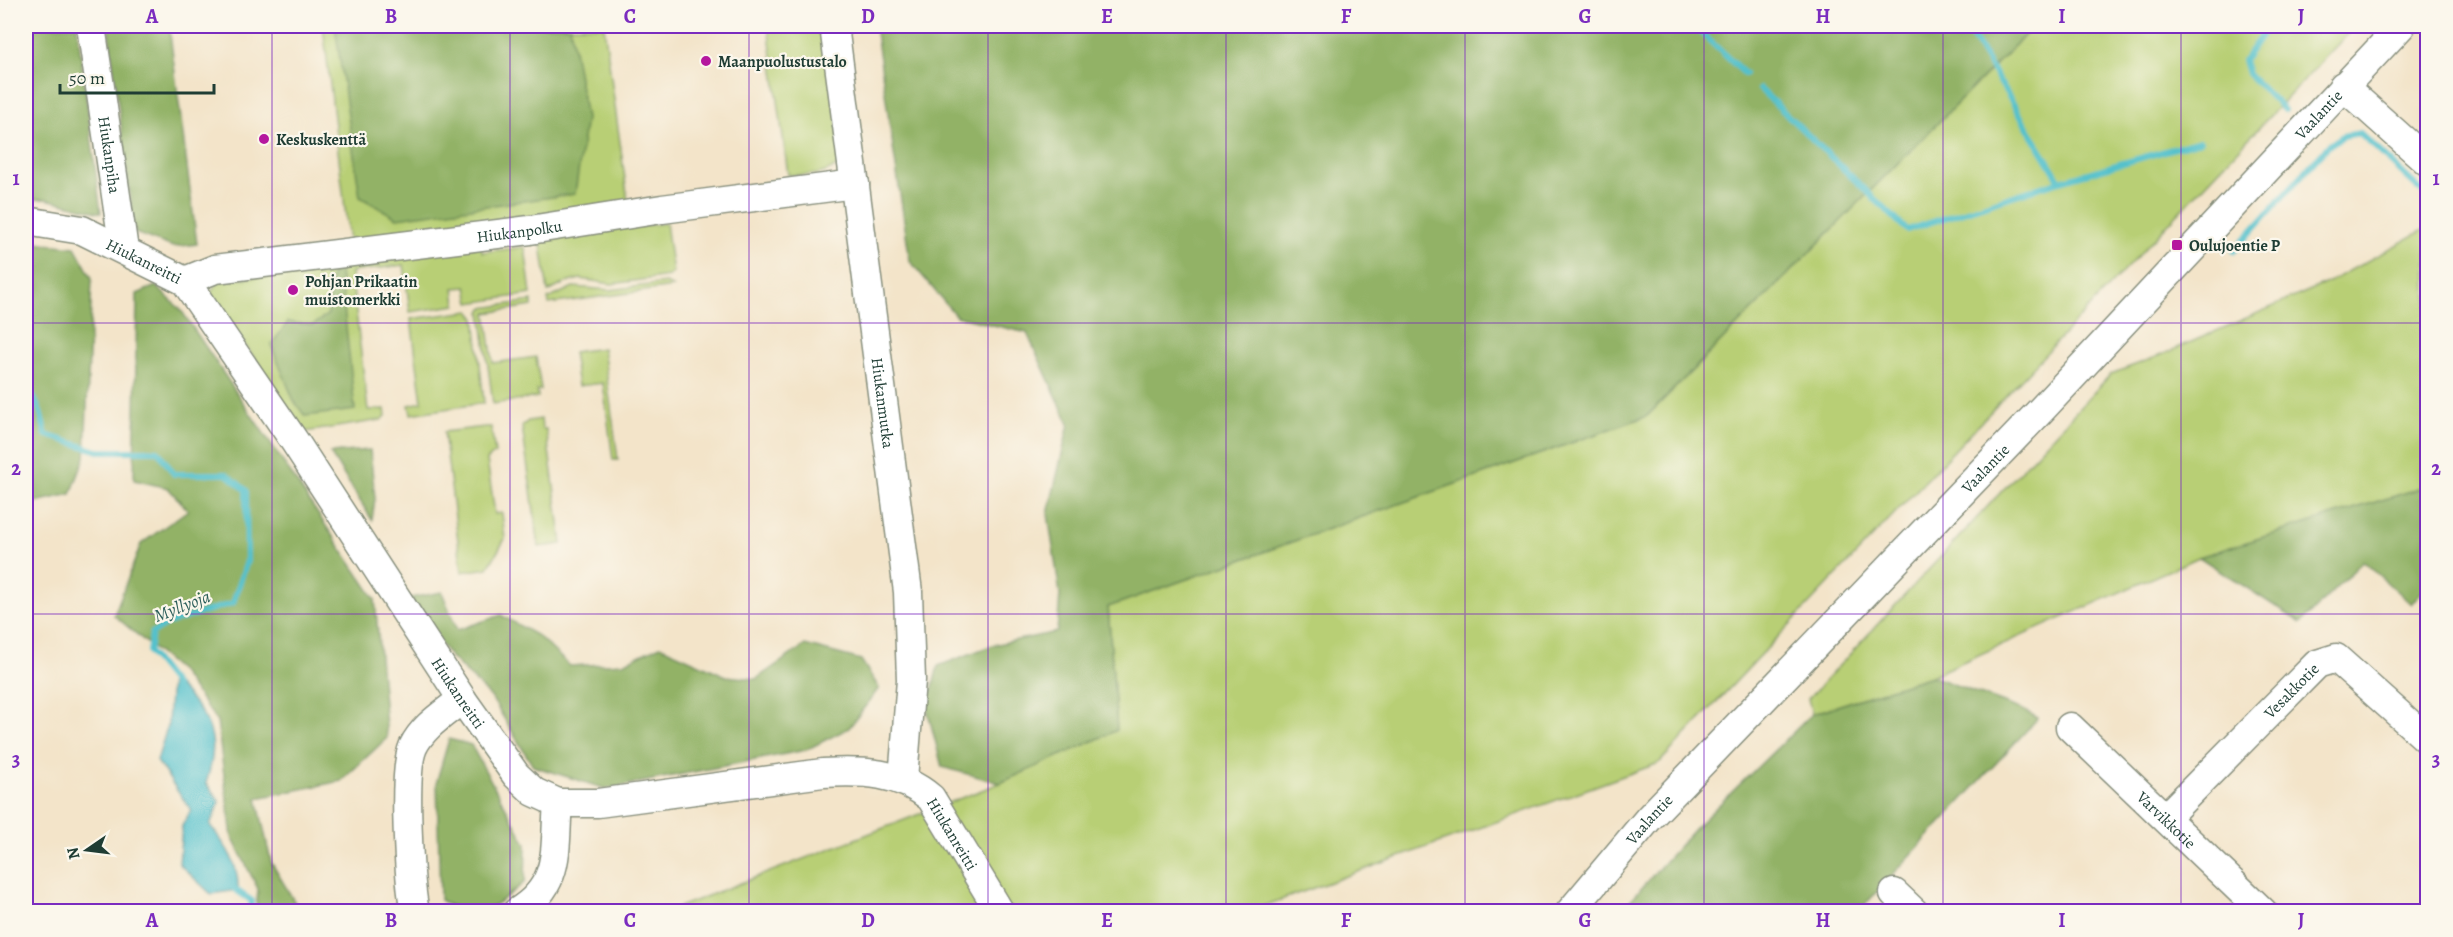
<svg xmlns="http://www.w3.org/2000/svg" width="2453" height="937" viewBox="0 0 2453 937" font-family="Alegreya,serif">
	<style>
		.green { fill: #b8cf74; stroke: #6c8654; stroke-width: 1.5 }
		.forest { fill: #92b266; stroke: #58784d; stroke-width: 1.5 }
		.water { fill: #54c1cc; stroke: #3a7f80; stroke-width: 1.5 }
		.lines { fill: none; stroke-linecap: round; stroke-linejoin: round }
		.stream { stroke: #54c1cc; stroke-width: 6 }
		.minor-casing { stroke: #89907e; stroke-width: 31 }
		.minor { stroke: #fff; stroke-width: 28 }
		.grid { fill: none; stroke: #7b2cbf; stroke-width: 1.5; stroke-opacity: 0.55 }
		.poi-dot { fill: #b5179e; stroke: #fbf7ec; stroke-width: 2 }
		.labels { text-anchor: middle; stroke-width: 4.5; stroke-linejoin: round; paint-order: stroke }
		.poi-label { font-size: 16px; font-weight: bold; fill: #1f3d34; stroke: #fbf7ec; text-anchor: start }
		.street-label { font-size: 16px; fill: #1f3d34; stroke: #fbf7ec }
		.water-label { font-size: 18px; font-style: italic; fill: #2c5e5a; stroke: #fbf7ec }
		.neatline { fill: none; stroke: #7b2cbf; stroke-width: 2 }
		.grid-label { font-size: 20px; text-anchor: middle; font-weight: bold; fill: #7b2cbf }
	</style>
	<rect width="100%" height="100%" fill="#fbf7ec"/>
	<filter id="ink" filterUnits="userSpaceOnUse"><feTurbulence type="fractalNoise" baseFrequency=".0167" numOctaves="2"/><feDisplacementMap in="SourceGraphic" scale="12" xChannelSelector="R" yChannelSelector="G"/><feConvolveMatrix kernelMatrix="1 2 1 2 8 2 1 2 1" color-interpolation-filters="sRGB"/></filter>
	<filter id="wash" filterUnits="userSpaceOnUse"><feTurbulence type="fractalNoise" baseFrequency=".008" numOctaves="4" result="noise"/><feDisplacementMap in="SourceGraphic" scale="24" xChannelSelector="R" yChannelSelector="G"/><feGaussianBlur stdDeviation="1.35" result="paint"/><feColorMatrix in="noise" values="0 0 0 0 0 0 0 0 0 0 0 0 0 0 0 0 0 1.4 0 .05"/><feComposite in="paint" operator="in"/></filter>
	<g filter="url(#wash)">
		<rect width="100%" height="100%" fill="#f3e4c9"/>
		<!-- green -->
		<g class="green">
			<path d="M 323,26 L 604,26 L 628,201 L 621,205 L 349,242 Z"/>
			<path d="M 768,26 L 827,26 L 841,162 C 826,177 808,175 788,175 Z"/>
			<path d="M 2034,26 L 2355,26 L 1659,763 L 1250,911 L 666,912 L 1000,783 L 1117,730 L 1108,607 L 1647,416 Z"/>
			<path d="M 666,223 L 673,273 L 669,276 L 612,284 L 580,279 L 565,283 L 548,292 L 540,238 Z"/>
			<path d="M 2427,228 L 2427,486 L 2199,557 L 1931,676 L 1812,714 L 1808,699 L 2111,374 L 2159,356 L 2329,282 Z"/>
			<path d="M 481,246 L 482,252 L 525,247 L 531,294 L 470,303 L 467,287 L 454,288 L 456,305 L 410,312 L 404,265 L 351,272 L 368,410 L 385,409 L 386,416 L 381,420 L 305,432 L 210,294 L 217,282 Z"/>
			<path d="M 666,283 L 673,287 L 549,304 L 548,299 L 573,287 L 610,290 Z"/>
			<path d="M 532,301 L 532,306 L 486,313 L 493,363 L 536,357 L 541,390 L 537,390 L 538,397 L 493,404 L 481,312 L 483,308 Z"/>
			<path d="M 470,311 L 475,317 L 484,403 L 411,414 L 409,405 L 422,402 L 411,319 Z"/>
			<path d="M 603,348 L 618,460 L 613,460 L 603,383 L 578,386 L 573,352 Z"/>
			<path d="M 541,419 L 542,429 L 546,429 L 562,544 L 539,547 L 522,426 L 528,421 Z"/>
			<path d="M 485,427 L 491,427 L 495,453 L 487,460 L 495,514 L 502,513 L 505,539 L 488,568 L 462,572 L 444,432 Z"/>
		</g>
		<!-- forest -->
		<g class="forest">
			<path d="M 26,26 L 77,26 L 101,213 L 46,199 L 26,200 Z"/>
			<path d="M 108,26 L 169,26 L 197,244 L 173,247 L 135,233 Z"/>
			<path d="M 335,26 L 570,26 L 586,118 L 575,194 L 397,218 L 360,197 Z"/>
			<path d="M 875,26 L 2034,26 L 1647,416 L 1108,607 L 1117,730 L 1000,783 L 942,767 L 927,709 L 938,666 L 993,645 L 1057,632 L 1060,594 L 1048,514 L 1069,424 L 1027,333 L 956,316 L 910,261 Z"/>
			<path d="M 26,242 L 75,247 L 92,278 L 85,457 L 71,494 L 26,504 Z"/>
			<path d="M 340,271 L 355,410 L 305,416 L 294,401 L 271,345 L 288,322 L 313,325 L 328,314 L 331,274 Z"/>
			<path d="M 156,286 L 181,310 L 375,599 L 387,738 L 341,781 L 257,798 L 271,862 L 300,911 L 256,911 L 258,889 L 232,837 L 217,721 L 181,672 L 114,615 L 141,544 L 188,510 L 168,488 L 134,480 L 137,294 Z"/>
			<path d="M 370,450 L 375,498 L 372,520 L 330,453 Z"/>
			<path d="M 2427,486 L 2427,586 L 2411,604 L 2363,561 L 2301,623 L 2199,557 Z"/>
			<path d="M 442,592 L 457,630 L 501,615 L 538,636 L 570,666 L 623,663 L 660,646 L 726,676 L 756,679 L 805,645 L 861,660 L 879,688 L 849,728 L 806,750 L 606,789 L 533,766 L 491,697 L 448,654 L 410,598 Z"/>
			<path d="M 1931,676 L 2023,710 L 2038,718 L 1859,911 L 1620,912 L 1694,829 L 1812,714 Z"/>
			<path d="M 449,739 L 471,745 L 526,844 L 525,882 C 494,907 478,924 440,900 L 437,780 Z"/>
		</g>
		<!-- water -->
		<path class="water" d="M 171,678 C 206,714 223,731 206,783 L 220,802 L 210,825 C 226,846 239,863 238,890 L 211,894 L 179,864 L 182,826 L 191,810 L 157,761 L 168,724 Z"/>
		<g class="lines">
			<!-- stream -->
			<g class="stream">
				<path d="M 1694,26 L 1745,74"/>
				<path d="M 1966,26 L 2060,181"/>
				<path d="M 2268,26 L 2244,60 L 2248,74 L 2284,110"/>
				<path d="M 1760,89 L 1907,230 L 2060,181 L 2200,141"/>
				<path d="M 2234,251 L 2328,146 L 2343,136 L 2360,133 L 2428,197"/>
				<path d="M 26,381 L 40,411 L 46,435 L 98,451 L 158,451 L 174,474 L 226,474 L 246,490 L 247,561 L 233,603 L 169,623 L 152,633 L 149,652 L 175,685"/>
				<path d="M 233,888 L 252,901 L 250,912"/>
			</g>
		</g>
	</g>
	<g filter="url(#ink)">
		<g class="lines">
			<defs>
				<g id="minor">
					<path id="s1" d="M 91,26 L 124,250"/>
					<path id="s2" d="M 834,26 L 908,592 L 911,680 L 903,779"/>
					<path d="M 2343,86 L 2428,162"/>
					<path id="s3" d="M 26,221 L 82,230 L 185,281 L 295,442 L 462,699 L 516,775 L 534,792 L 558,803 L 598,803 L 823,773 C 863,771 899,771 931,798 L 1000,912"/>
					<path id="s4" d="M 185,281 L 215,269 L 530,230 L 662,209 L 855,184"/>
					<path id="s5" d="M 2070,727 L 2263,912"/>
					<path id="s6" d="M 2166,817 L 2317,664 L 2336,658 L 2428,740"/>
					<path d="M 1894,893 L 1914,912"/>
					<path d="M 415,912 C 409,883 402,772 413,747 C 423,726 444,714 462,699"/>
					<path d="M 517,912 C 562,885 554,849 558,803"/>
					<path id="s7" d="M 1570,912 L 1649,818 L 2043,408 L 2401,26"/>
				</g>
			</defs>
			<!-- minor casing -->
			<use href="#minor" class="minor-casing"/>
			<!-- minor -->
			<use href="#minor" class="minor"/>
		</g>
	</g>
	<!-- grid -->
	<path class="grid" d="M 272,26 L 272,912M 510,26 L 510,912M 749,26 L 749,912M 988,26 L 988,912M 1226,26 L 1226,912M 1465,26 L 1465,912M 1704,26 L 1704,912M 1943,26 L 1943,912M 2181,26 L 2181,912M 26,323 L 2428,323M 26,614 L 2428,614"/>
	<!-- markers -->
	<g class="poi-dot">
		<circle cx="706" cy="61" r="6"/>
		<circle cx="264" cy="139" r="6"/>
		<rect x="2171" y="239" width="12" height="12" rx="3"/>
		<circle cx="293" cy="290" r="6"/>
	</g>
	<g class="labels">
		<!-- poi labels -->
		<g class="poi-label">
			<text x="718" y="67">Maanpuolustustalo</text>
			<text x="276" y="145">Keskuskenttä</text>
			<text x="2189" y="251">Oulujoentie P</text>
			<text x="305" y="287">Pohjan Prikaatin<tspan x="305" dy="18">muistomerkki</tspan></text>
		</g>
		<!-- street labels -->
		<g class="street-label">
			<text dy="6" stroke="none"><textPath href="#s7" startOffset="1094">Vaalantie</textPath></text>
			<text dy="6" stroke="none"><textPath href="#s1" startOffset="130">Hiukanpiha</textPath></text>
			<text dy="6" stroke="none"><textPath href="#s4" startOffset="339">Hiukanpolku</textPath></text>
			<text dy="6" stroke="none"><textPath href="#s3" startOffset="126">Hiukanreitti</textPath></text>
			<text dy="6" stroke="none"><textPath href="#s2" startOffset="380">Hiukanmutka</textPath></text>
			<text dy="6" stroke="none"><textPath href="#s7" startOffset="608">Vaalantie</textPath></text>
			<text dy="6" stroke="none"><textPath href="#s6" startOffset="178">Vesakkotie</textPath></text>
			<text dy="6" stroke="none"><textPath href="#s3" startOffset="666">Hiukanreitti</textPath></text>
			<text dy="6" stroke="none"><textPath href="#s5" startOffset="134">Varvikkotie</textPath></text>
			<text dy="6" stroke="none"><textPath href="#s7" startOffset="122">Vaalantie</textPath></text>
			<text dy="6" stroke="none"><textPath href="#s3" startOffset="1240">Hiukanreitti</textPath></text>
		</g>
		<!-- water labels -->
		<g class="water-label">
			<text transform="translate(182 606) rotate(-21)" y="6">Myllyoja</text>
		</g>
	</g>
	<!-- margin -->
	<rect width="2453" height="937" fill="none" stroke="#fbf7ec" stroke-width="66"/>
	<!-- north arrow -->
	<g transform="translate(87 850) rotate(256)" stroke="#fbf7ec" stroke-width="4.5" paint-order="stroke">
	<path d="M0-4.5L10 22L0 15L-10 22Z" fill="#1f3d34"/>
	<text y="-9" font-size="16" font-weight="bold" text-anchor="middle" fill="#1f3d34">N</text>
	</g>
	<!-- scale -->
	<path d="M60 84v9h154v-9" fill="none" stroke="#1f3d34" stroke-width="3"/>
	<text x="69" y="84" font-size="18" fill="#1f3d34" stroke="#fbf7ec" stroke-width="4.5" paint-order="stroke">50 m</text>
	<rect x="33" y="33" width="2387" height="871" class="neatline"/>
	<g class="grid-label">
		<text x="152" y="23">A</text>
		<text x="391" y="23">B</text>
		<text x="630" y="23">C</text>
		<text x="868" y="23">D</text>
		<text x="1107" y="23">E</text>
		<text x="1346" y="23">F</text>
		<text x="1585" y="23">G</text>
		<text x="1823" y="23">H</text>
		<text x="2062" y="23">I</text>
		<text x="2301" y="23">J</text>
		<text x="16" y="185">1</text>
		<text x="2436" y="185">1</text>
		<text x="16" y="475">2</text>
		<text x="2436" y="475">2</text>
		<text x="16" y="766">3</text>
		<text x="2436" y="766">3</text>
		<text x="152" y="927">A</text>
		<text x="391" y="927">B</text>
		<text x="630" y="927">C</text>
		<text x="868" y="927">D</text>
		<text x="1107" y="927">E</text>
		<text x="1346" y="927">F</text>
		<text x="1585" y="927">G</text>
		<text x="1823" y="927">H</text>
		<text x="2062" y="927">I</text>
		<text x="2301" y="927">J</text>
	</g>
</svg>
